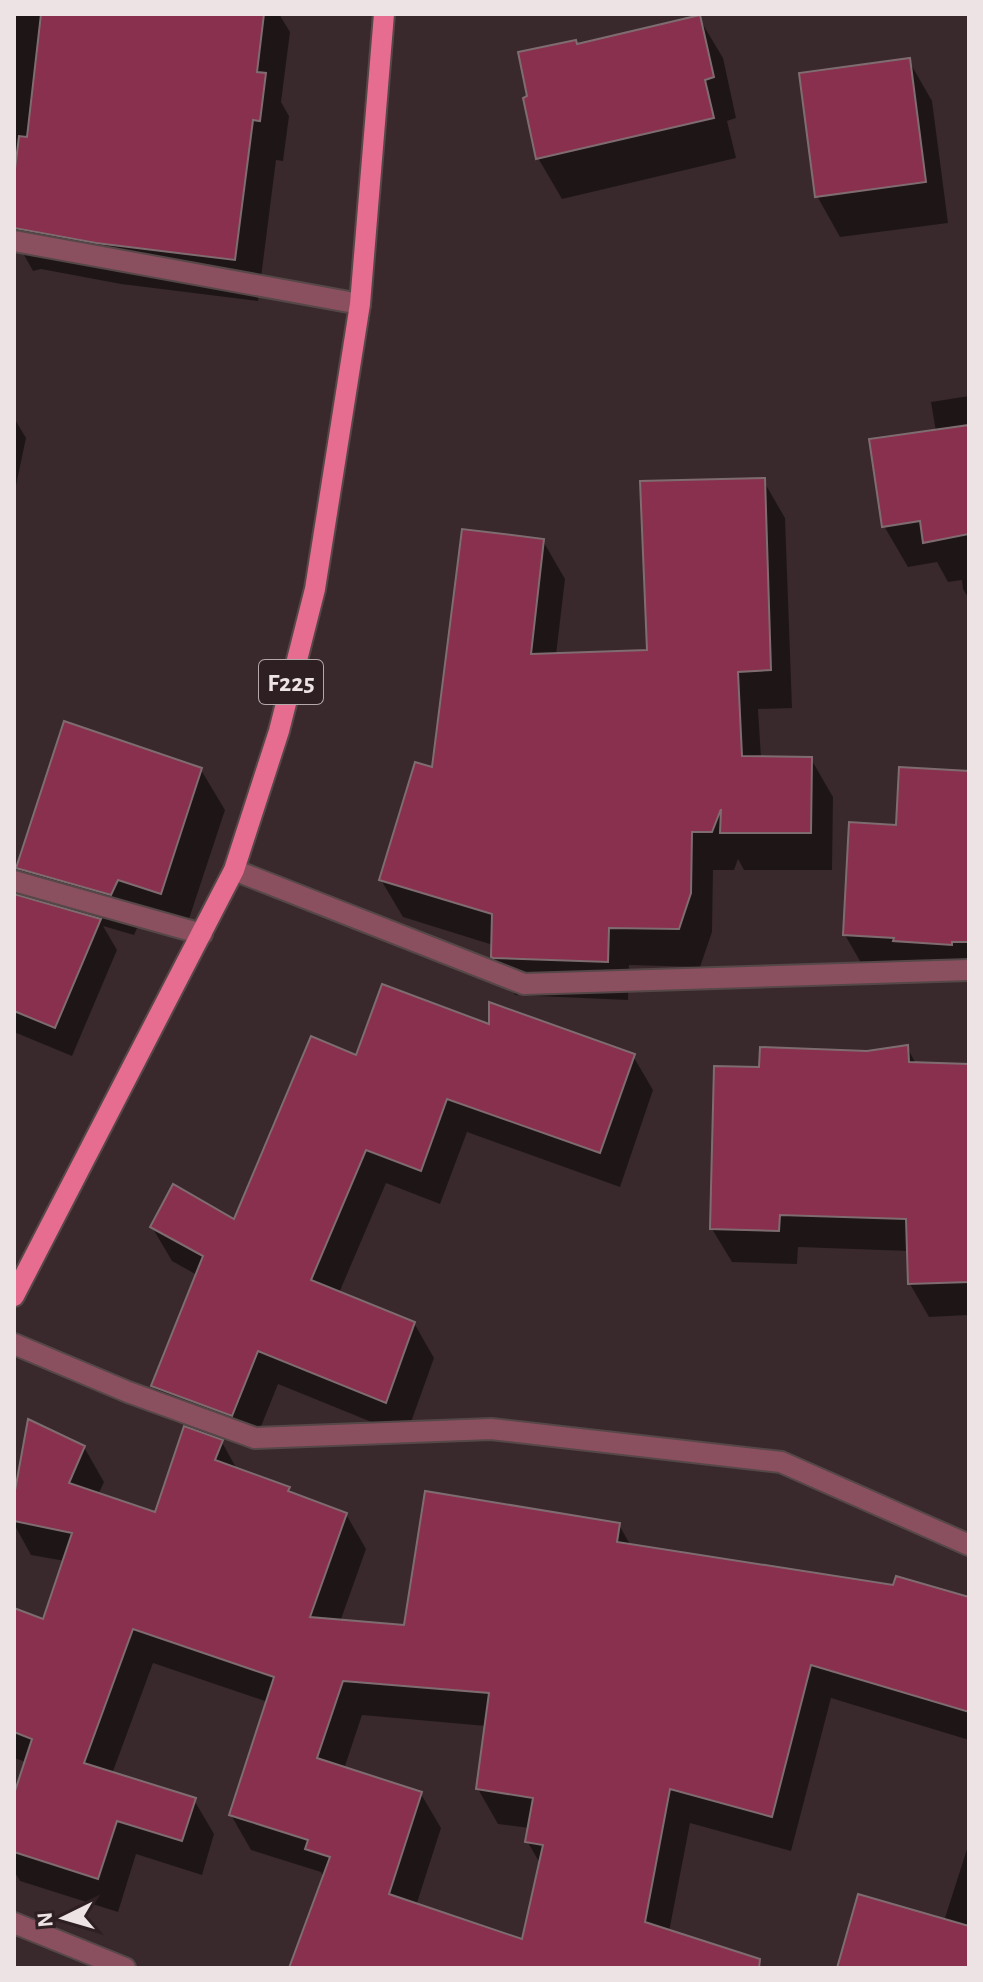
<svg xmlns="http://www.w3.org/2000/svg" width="983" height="1982" viewBox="0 0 983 1982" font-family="'Alegreya Sans',sans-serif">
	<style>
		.shadow { fill: #0007; fill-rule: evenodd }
		.building { fill: #88304d; stroke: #7f6c70; stroke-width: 2; fill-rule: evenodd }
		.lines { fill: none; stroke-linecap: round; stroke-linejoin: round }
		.street-casing { stroke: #564749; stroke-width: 24 }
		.primary-casing { stroke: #564749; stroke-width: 24 }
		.street { stroke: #8b5060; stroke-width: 20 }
		.primary { stroke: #e66c90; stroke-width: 20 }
		.labels { text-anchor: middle; stroke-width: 8; stroke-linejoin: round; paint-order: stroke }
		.shield { fill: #2e1f23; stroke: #b4a8aa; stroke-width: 2 }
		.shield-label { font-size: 26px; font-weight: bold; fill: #ede2e4 }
	</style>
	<rect width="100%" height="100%" fill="#39292c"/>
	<!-- shadow -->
	<g class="shadow">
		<path d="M 14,14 L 279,14 L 290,32 L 281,102 L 289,116 L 283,161 L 276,160 L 258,301 L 121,284 L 41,269 L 33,271 L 14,237 L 14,194 L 18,163 L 14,163 Z"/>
		<path d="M 699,18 L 723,58 L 736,118 L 727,121 L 736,158 L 562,199 L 538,158 L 577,46 Z"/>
		<path d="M 909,61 L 932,101 L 948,223 L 840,237 L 817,196 Z"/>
		<path d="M 969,396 L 969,599 L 963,589 L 962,580 L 948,582 L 937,562 L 908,567 L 884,526 L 936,432 L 931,402 Z"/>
		<path d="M 14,418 L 26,438 L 14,495 Z"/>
		<path d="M 763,480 L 785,518 L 792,708 L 758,709 L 761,758 L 811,759 L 833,797 L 832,870 L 744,870 L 738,859 L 734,870 L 713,870 L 712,932 L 700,967 L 629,965 L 628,1000 L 515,995 L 493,957 L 493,945 L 403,917 L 381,880 L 543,541 L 565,579 L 556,655 L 649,652 Z"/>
		<path d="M 201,770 L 225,810 L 184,934 L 141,919 L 134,935 L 103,926 L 117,950 L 72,1056 L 14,1032 L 14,896 L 38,903 L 18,868 Z"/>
		<path d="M 969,773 L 969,977 L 864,968 L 845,935 L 898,828 Z"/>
		<path d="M 491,1027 L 633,1056 L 653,1090 L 620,1187 L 467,1132 L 440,1204 L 386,1183 L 339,1293 L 414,1323 L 434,1358 L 406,1436 L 278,1384 L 252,1449 L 219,1437 L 238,1471 L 289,1488 L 293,1495 L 346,1514 L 366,1549 L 340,1622 L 406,1627 L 619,1525 L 631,1546 L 969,1599 L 969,1740 L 831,1698 L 791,1851 L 690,1823 L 669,1932 L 748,1968 L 291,1968 L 324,1878 L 321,1872 L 251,1850 L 231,1815 L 268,1702 L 153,1663 L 112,1774 L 194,1800 L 214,1834 L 202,1875 L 136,1854 L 118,1912 L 20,1881 L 14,1871 L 14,1801 L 26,1762 L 14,1758 L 14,1610 L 44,1622 L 65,1561 L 31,1555 L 14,1524 L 14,1506 L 84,1447 L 104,1482 L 98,1495 L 157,1514 L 186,1425 L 173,1421 L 153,1386 L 197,1275 L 172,1261 L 152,1227 L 235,1221 L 357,1058 ZM 362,1715 L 486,1726 L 478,1789 L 498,1824 L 530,1828 L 527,1841 L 541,1865 L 524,1942 L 416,1906 L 441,1828 L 421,1794 L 344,1769 Z"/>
		<path d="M 907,1047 L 916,1064 L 969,1066 L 969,1315 L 929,1317 L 910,1284 L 909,1251 L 798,1247 L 797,1264 L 732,1262 L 712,1229 L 761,1069 Z"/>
		<path d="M 969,1843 L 969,1968 L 839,1968 L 944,1921 Z"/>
	</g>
	<!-- building -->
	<g class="building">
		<path d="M 41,14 L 264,14 L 257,72 L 266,73 L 260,121 L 253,120 L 235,260 L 96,243 L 14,228 L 14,177 L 19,136 L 27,137 Z"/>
		<path d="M 700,15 L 714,77 L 705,80 L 714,118 L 536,159 L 523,98 L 527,96 L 518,52 L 576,40 L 577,44 Z"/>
		<path d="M 910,58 L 926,182 L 815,197 L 799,73 Z"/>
		<path d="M 969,425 L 969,534 L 923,543 L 920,521 L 882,527 L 869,439 Z"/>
		<path d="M 765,478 L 771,670 L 738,672 L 742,756 L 812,757 L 811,833 L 720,833 L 721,809 L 712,832 L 692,832 L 691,893 L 679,929 L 609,928 L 608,962 L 493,958 L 491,957 L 492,914 L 379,880 L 415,762 L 432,767 L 462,529 L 544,539 L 531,654 L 647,650 L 640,481 Z"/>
		<path d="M 64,721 L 202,768 L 161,894 L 118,880 L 111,895 L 16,868 Z"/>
		<path d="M 899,767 L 969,771 L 969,942 L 952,942 L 952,945 L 893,941 L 894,938 L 843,935 L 849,822 L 896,825 Z"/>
		<path d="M 14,894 L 101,919 L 55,1028 L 14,1011 Z"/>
		<path d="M 382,984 L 489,1024 L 489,1002 L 635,1054 L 600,1153 L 447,1099 L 421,1171 L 366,1150 L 311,1280 L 415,1322 L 386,1403 L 258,1351 L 232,1416 L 151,1386 L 203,1256 L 150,1227 L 173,1184 L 234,1219 L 311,1036 L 356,1055 Z"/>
		<path d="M 908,1045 L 909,1062 L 969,1064 L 969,1282 L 908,1284 L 906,1219 L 780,1215 L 779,1231 L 710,1229 L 714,1066 L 759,1067 L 760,1047 L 867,1051 Z"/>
		<path d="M 28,1419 L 85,1446 L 69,1483 L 155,1512 L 184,1426 L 223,1440 L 215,1460 L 290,1487 L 288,1491 L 347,1513 L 310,1617 L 404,1625 L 425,1491 L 620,1523 L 617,1542 L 893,1585 L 896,1576 L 969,1597 L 969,1712 L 811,1665 L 772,1817 L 670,1789 L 645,1922 L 760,1959 L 759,1968 L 289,1968 L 330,1857 L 305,1849 L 308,1840 L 229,1815 L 274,1677 L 133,1629 L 84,1763 L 196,1798 L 182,1841 L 117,1821 L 98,1879 L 14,1852 L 14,1794 L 32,1739 L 14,1732 L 14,1608 L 43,1619 L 72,1533 L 14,1521 L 14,1496 ZM 343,1681 L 489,1693 L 476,1789 L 533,1798 L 525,1842 L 543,1845 L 522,1939 L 389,1894 L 422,1792 L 317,1758 Z"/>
		<path d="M 858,1894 L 969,1926 L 969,1968 L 837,1968 Z"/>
	</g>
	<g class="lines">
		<defs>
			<g id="street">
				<path d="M 14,241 L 360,304"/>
				<path d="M 234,870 L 524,984 L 969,970"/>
				<path d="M 14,881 L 202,934"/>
				<path d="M 14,1344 L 128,1392 L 255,1438 L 491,1429 L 781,1462 L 969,1545"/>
				<path d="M 14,1923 L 125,1968"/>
			</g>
			<path id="primary" d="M 14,1296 L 234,870 L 279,731 L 315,589 L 360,304 L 384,14"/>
		</defs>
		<!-- street casing -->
		<use href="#street" class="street-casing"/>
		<!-- primary casing -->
		<use href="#primary" class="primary-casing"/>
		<!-- street -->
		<use href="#street" class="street"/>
		<!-- primary -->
		<use href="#primary" class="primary"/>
	</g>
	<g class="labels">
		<!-- shield labels -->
		<rect class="shield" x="259" y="660" width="64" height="44" rx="6"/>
		<g class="shield-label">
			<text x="291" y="691">F225</text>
		</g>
	</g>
	<!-- border -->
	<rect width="983" height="1982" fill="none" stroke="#ede2e4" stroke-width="32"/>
	<!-- north arrow -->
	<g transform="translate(64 1918) rotate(265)" stroke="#2e1f23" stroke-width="6" paint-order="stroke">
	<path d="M0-6L14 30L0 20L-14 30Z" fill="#ede2e4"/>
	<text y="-12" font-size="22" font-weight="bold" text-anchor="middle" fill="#ede2e4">N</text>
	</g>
</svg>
